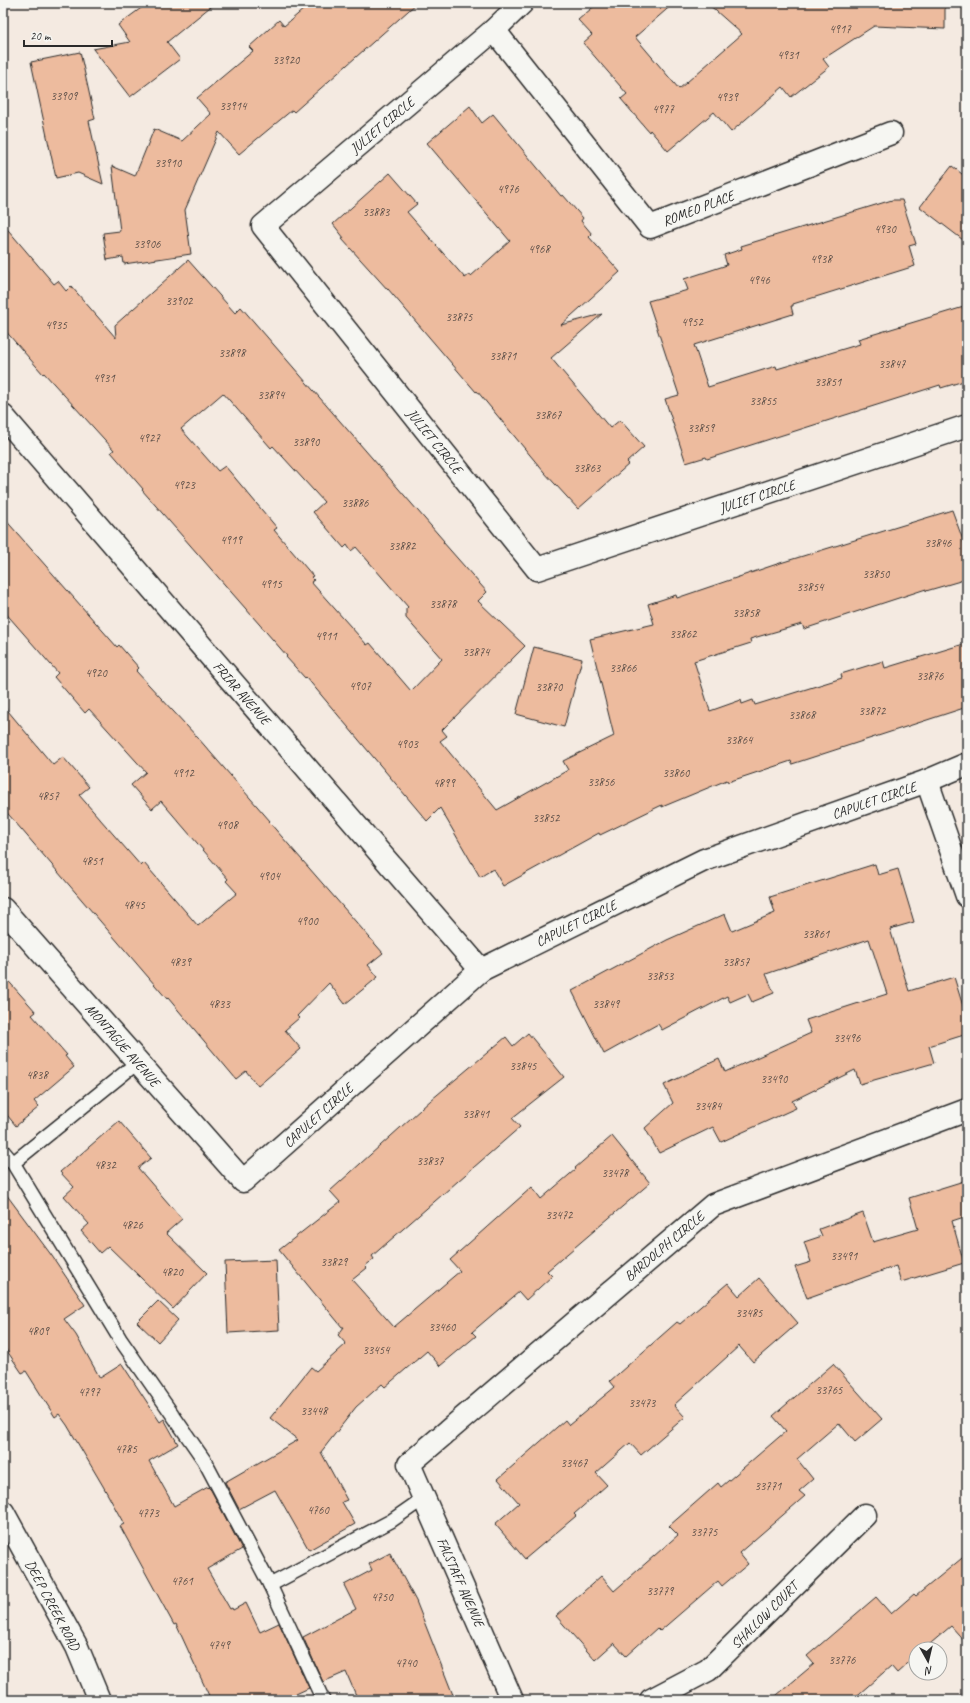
<svg xmlns="http://www.w3.org/2000/svg" width="970" height="1703" viewBox="0 0 970 1703" font-family="Caveat,sans-serif">
	<style>
		.building { fill: #edbb9e; stroke: #2b2b2b; fill-rule: evenodd }
		.lines { fill: none; stroke-linecap: round; stroke-linejoin: round }
		.lane-casing { stroke: #2b2b2b; stroke-width: 16 }
		.street-casing { stroke: #2b2b2b; stroke-width: 25 }
		.secondary-casing { stroke: #2b2b2b; stroke-width: 25 }
		.lane { stroke: #f6f6f2; stroke-width: 13 }
		.street { stroke: #f6f6f2; stroke-width: 22 }
		.secondary { stroke: #f6f6f2; stroke-width: 22 }
		.labels { text-anchor: middle; stroke-width: 3.5; stroke-linejoin: round; paint-order: stroke }
		.number-label { font-size: 12px; fill: #5c4f48 }
		.street-label { font-size: 14px; fill: #2b2b2b; stroke: #f6f6f2 }
	</style>
	<rect width="100%" height="100%" fill="#f4eae1"/>
	<filter id="ink" filterUnits="userSpaceOnUse"><feTurbulence type="fractalNoise" baseFrequency=".025" numOctaves="2"/><feDisplacementMap in="SourceGraphic" scale="8" xChannelSelector="R" yChannelSelector="G"/><feConvolveMatrix kernelMatrix="1 2 1 2 8 2 1 2 1" color-interpolation-filters="sRGB"/></filter>
	<g filter="url(#ink)">
		<!-- building -->
		<g class="building">
			<path d="M 148,3 L 215,3 L 167,42 L 180,59 L 130,97 L 93,49 L 130,42 L 118,25 Z"/>
			<path d="M 311,3 L 417,3 L 294,112 L 292,110 L 239,154 L 219,132 L 185,210 L 191,254 L 124,264 L 123,257 L 107,260 L 103,233 L 120,231 L 112,166 L 135,176 L 154,129 L 182,141 L 211,114 L 197,98 L 253,51 L 249,47 L 279,20 L 284,26 Z"/>
			<path d="M 598,3 L 674,3 L 635,37 L 679,89 L 742,34 L 707,3 L 945,3 L 945,29 L 874,26 L 823,59 L 829,67 L 791,97 L 783,87 L 731,132 L 714,112 L 668,151 L 650,130 L 649,132 L 621,99 L 627,94 L 583,43 L 592,35 L 578,20 Z"/>
			<path d="M 80,52 L 95,119 L 89,121 L 103,184 L 78,173 L 56,178 L 31,62 Z"/>
			<path d="M 470,106 L 482,123 L 493,114 L 561,196 L 563,195 L 583,218 L 581,221 L 592,234 L 589,237 L 620,272 L 561,325 L 602,314 L 551,358 L 610,428 L 620,420 L 644,447 L 627,462 L 629,464 L 578,509 L 544,472 L 477,391 L 476,392 L 388,289 L 388,290 L 342,239 L 344,238 L 333,224 L 390,173 L 417,204 L 407,212 L 465,278 L 469,275 L 471,276 L 510,241 L 427,143 Z"/>
			<path d="M 952,166 L 967,178 L 967,243 L 920,207 Z"/>
			<path d="M 892,200 L 902,200 L 916,244 L 909,246 L 915,266 L 793,304 L 793,306 L 791,306 L 793,314 L 694,345 L 708,387 L 776,366 L 777,369 L 860,344 L 858,339 L 967,306 L 967,380 L 941,388 L 940,385 L 707,459 L 706,457 L 686,463 L 665,399 L 679,395 L 648,301 L 688,290 L 684,279 L 727,265 L 724,255 L 742,249 L 741,246 Z"/>
			<path d="M 3,224 L 54,284 L 58,281 L 66,291 L 71,286 L 116,338 L 115,325 L 188,260 L 235,313 L 241,307 L 444,541 L 443,542 L 487,592 L 478,601 L 525,646 L 442,730 L 447,736 L 440,741 L 497,810 L 568,770 L 563,761 L 614,736 L 590,639 L 654,624 L 648,604 L 676,595 L 677,598 L 777,564 L 952,510 L 967,551 L 967,579 L 926,591 L 926,589 L 804,629 L 802,624 L 750,639 L 751,643 L 694,661 L 710,711 L 741,700 L 742,704 L 753,700 L 755,705 L 842,678 L 841,674 L 883,661 L 885,668 L 967,643 L 967,707 L 792,764 L 791,761 L 728,782 L 727,780 L 662,807 L 662,805 L 600,835 L 599,833 L 503,886 L 493,869 L 480,877 L 440,808 L 427,821 L 306,677 L 305,678 L 286,657 L 287,656 L 142,490 L 143,489 L 111,452 L 114,450 L 44,373 L 43,374 L 3,328 ZM 223,393 L 271,448 L 273,446 L 324,502 L 313,512 L 344,548 L 347,545 L 351,551 L 356,547 L 408,607 L 406,609 L 406,618 L 442,659 L 411,691 L 370,643 L 367,645 L 311,582 L 314,580 L 311,577 L 313,576 L 274,530 L 277,528 L 225,466 L 218,471 L 181,429 Z"/>
			<path d="M 3,517 L 117,647 L 119,645 L 139,668 L 136,671 L 198,738 L 270,821 L 269,822 L 383,953 L 368,965 L 378,977 L 345,1004 L 329,983 L 297,1016 L 299,1018 L 285,1030 L 301,1049 L 258,1086 L 246,1071 L 236,1079 L 168,998 L 167,999 L 3,808 L 3,705 L 53,765 L 63,757 L 89,787 L 79,795 L 141,866 L 144,863 L 198,926 L 237,893 L 226,881 L 228,879 L 161,801 L 152,809 L 131,785 L 146,772 L 89,709 L 85,713 L 54,677 L 58,673 L 3,610 Z"/>
			<path d="M 534,647 L 582,659 L 564,727 L 516,714 Z"/>
			<path d="M 875,864 L 878,875 L 898,869 L 914,922 L 890,929 L 909,991 L 954,977 L 967,1019 L 967,1034 L 929,1046 L 934,1063 L 860,1084 L 855,1070 L 792,1101 L 796,1108 L 721,1142 L 713,1127 L 659,1153 L 645,1128 L 673,1103 L 664,1085 L 719,1059 L 725,1072 L 811,1033 L 806,1020 L 887,994 L 869,939 L 766,974 L 774,993 L 752,1002 L 748,994 L 730,1002 L 727,996 L 662,1030 L 658,1024 L 604,1054 L 572,991 L 667,940 L 725,914 L 732,931 L 775,913 L 770,897 Z"/>
			<path d="M 3,975 L 36,1012 L 32,1015 L 67,1055 L 65,1056 L 74,1067 L 34,1101 L 39,1107 L 16,1126 L 3,1110 Z"/>
			<path d="M 528,1033 L 564,1077 L 512,1118 L 520,1127 L 372,1256 L 374,1259 L 365,1266 L 367,1268 L 352,1280 L 394,1327 L 460,1271 L 450,1260 L 532,1187 L 541,1199 L 576,1169 L 575,1168 L 612,1136 L 650,1183 L 547,1271 L 552,1276 L 526,1300 L 519,1292 L 472,1332 L 476,1336 L 440,1366 L 427,1351 L 385,1387 L 382,1384 L 356,1407 L 321,1452 L 347,1500 L 342,1502 L 355,1524 L 309,1550 L 275,1490 L 239,1509 L 225,1482 L 298,1440 L 270,1418 L 311,1367 L 316,1371 L 346,1344 L 338,1335 L 344,1327 L 342,1327 L 279,1250 L 340,1202 L 330,1191 L 431,1100 L 506,1037 L 513,1046 Z"/>
			<path d="M 119,1121 L 151,1158 L 138,1168 L 182,1219 L 166,1233 L 207,1273 L 173,1309 L 108,1246 L 100,1253 L 81,1231 L 89,1224 L 64,1196 L 74,1187 L 60,1172 Z"/>
			<path d="M 967,1180 L 967,1216 L 952,1221 L 964,1263 L 901,1282 L 896,1266 L 807,1298 L 795,1267 L 811,1262 L 804,1242 L 822,1236 L 819,1229 L 863,1213 L 873,1242 L 918,1229 L 909,1198 Z"/>
			<path d="M 3,1190 L 52,1256 L 85,1305 L 64,1319 L 76,1335 L 100,1378 L 122,1364 L 160,1422 L 164,1419 L 178,1444 L 149,1461 L 174,1506 L 208,1487 L 211,1490 L 242,1549 L 207,1569 L 230,1609 L 232,1608 L 233,1610 L 246,1603 L 260,1632 L 279,1623 L 309,1688 L 283,1700 L 211,1700 L 176,1624 L 174,1625 L 120,1526 L 124,1524 L 103,1486 L 67,1425 L 59,1414 L 55,1417 L 26,1371 L 22,1373 L 3,1345 Z"/>
			<path d="M 276,1260 L 279,1330 L 228,1333 L 225,1262 Z"/>
			<path d="M 759,1278 L 798,1323 L 753,1362 L 739,1346 L 674,1405 L 685,1417 L 641,1455 L 630,1443 L 596,1473 L 607,1485 L 574,1514 L 576,1516 L 525,1559 L 495,1524 L 519,1503 L 498,1479 L 565,1420 L 569,1425 L 615,1387 L 610,1381 L 677,1322 L 680,1324 L 728,1283 L 739,1296 Z"/>
			<path d="M 158,1301 L 178,1320 L 158,1342 L 137,1322 Z"/>
			<path d="M 833,1364 L 882,1419 L 855,1442 L 839,1423 L 797,1459 L 813,1479 L 799,1491 L 805,1496 L 739,1553 L 748,1564 L 722,1586 L 718,1581 L 660,1631 L 657,1628 L 626,1656 L 614,1643 L 595,1660 L 556,1616 L 601,1576 L 614,1591 L 678,1535 L 669,1526 L 718,1483 L 721,1487 L 786,1431 L 773,1416 Z"/>
			<path d="M 390,1553 L 416,1601 L 455,1700 L 358,1700 L 346,1672 L 323,1682 L 303,1637 L 356,1609 L 344,1585 L 372,1570 L 369,1564 Z"/>
			<path d="M 967,1554 L 967,1644 L 951,1626 L 924,1649 L 916,1649 L 916,1656 L 897,1673 L 891,1666 L 852,1700 L 771,1700 L 814,1664 L 807,1656 L 876,1597 L 891,1614 L 914,1594 L 916,1596 Z"/>
		</g>
		<g class="lines">
			<defs>
				<g id="lane">
					<path d="M 3,1151 L 13,1163 L 120,1339 L 204,1460 L 270,1585 L 323,1700"/>
					<path d="M 13,1163 L 138,1062"/>
					<path d="M 270,1585 L 391,1521 L 424,1498"/>
				</g>
				<g id="street">
					<path d="M 522,3 L 494,30 L 263,226 L 537,569 L 967,426"/>
					<path d="M 494,30 L 650,227 L 891,133"/>
					<path d="M 3,416 L 481,970"/>
					<path d="M 927,781 L 967,896"/>
					<path d="M 3,909 L 243,1181 L 481,970 L 704,860 L 927,781 L 967,764"/>
					<path d="M 512,1700 L 409,1464 L 713,1205 L 967,1110"/>
					<path d="M 651,1700 L 708,1670 L 865,1515"/>
				</g>
				<path id="secondary" d="M 3,1512 L 77,1647 L 99,1700"/>
			</defs>
			<!-- lane casing -->
			<use href="#lane" class="lane-casing"/>
			<!-- street casing -->
			<use href="#street" class="street-casing"/>
			<!-- secondary casing -->
			<use href="#secondary" class="secondary-casing"/>
			<!-- lane -->
			<use href="#lane" class="lane"/>
			<!-- street -->
			<use href="#street" class="street"/>
			<!-- secondary -->
			<use href="#secondary" class="secondary"/>
		</g>
	</g>
	<g class="labels">
		<!-- number labels -->
		<g class="number-label">
			<text x="840" y="33">4917</text>
			<text x="788" y="59">4931</text>
			<text x="286" y="64">33920</text>
			<text x="64" y="100">33909</text>
			<text x="727" y="101">4939</text>
			<text x="233" y="110">33914</text>
			<text x="663" y="113">4977</text>
			<text x="168" y="167">33910</text>
			<text x="508" y="193">4976</text>
			<text x="376" y="216">33883</text>
			<text x="885" y="233">4930</text>
			<text x="147" y="248">33906</text>
			<text x="539" y="253">4968</text>
			<text x="821" y="263">4938</text>
			<text x="759" y="284">4946</text>
			<text x="179" y="305">33902</text>
			<text x="459" y="321">33875</text>
			<text x="692" y="326">4952</text>
			<text x="56" y="329">4935</text>
			<text x="232" y="357">33898</text>
			<text x="503" y="360">33871</text>
			<text x="892" y="368">33847</text>
			<text x="104" y="382">4931</text>
			<text x="828" y="386">33851</text>
			<text x="271" y="399">33894</text>
			<text x="763" y="405">33855</text>
			<text x="548" y="419">33867</text>
			<text x="701" y="432">33859</text>
			<text x="149" y="442">4927</text>
			<text x="306" y="446">33890</text>
			<text x="587" y="472">33863</text>
			<text x="184" y="489">4923</text>
			<text x="355" y="507">33886</text>
			<text x="231" y="544">4919</text>
			<text x="938" y="547">33846</text>
			<text x="402" y="550">33882</text>
			<text x="876" y="578">33850</text>
			<text x="271" y="588">4915</text>
			<text x="810" y="591">33854</text>
			<text x="443" y="608">33878</text>
			<text x="746" y="617">33858</text>
			<text x="683" y="638">33862</text>
			<text x="326" y="640">4911</text>
			<text x="476" y="656">33874</text>
			<text x="623" y="672">33866</text>
			<text x="96" y="677">4920</text>
			<text x="930" y="680">33876</text>
			<text x="360" y="690">4907</text>
			<text x="549" y="691">33870</text>
			<text x="872" y="715">33872</text>
			<text x="802" y="719">33868</text>
			<text x="739" y="744">33864</text>
			<text x="407" y="748">4903</text>
			<text x="183" y="777">4912</text>
			<text x="676" y="777">33860</text>
			<text x="601" y="786">33856</text>
			<text x="444" y="787">4899</text>
			<text x="48" y="800">4857</text>
			<text x="546" y="822">33852</text>
			<text x="227" y="829">4908</text>
			<text x="92" y="865">4851</text>
			<text x="269" y="880">4904</text>
			<text x="134" y="909">4845</text>
			<text x="307" y="925">4900</text>
			<text x="816" y="938">33861</text>
			<text x="180" y="966">4839</text>
			<text x="736" y="966">33857</text>
			<text x="660" y="980">33853</text>
			<text x="219" y="1008">4833</text>
			<text x="606" y="1008">33849</text>
			<text x="847" y="1042">33496</text>
			<text x="523" y="1070">33845</text>
			<text x="37" y="1079">4838</text>
			<text x="774" y="1083">33490</text>
			<text x="708" y="1110">33484</text>
			<text x="476" y="1118">33841</text>
			<text x="430" y="1165">33837</text>
			<text x="105" y="1169">4832</text>
			<text x="615" y="1177">33478</text>
			<text x="559" y="1219">33472</text>
			<text x="132" y="1229">4826</text>
			<text x="844" y="1260">33491</text>
			<text x="334" y="1266">33829</text>
			<text x="172" y="1276">4820</text>
			<text x="749" y="1317">33485</text>
			<text x="442" y="1331">33460</text>
			<text x="38" y="1335">4809</text>
			<text x="376" y="1354">33454</text>
			<text x="829" y="1394">33765</text>
			<text x="89" y="1396">4797</text>
			<text x="642" y="1407">33473</text>
			<text x="314" y="1415">33448</text>
			<text x="126" y="1453">4785</text>
			<text x="574" y="1467">33467</text>
			<text x="768" y="1490">33771</text>
			<text x="318" y="1514">4760</text>
			<text x="148" y="1517">4773</text>
			<text x="704" y="1536">33775</text>
			<text x="182" y="1585">4761</text>
			<text x="660" y="1595">33779</text>
			<text x="382" y="1601">4750</text>
			<text x="219" y="1649">4749</text>
			<text x="842" y="1664">33776</text>
			<text x="406" y="1667">4740</text>
		</g>
		<!-- street labels -->
		<g class="street-label">
			<text transform="translate(382 125) rotate(-40)" y="5">JULIET CIRCLE</text>
			<text transform="translate(698 208) rotate(-21)" y="5">ROMEO PLACE</text>
			<text transform="translate(435 441) rotate(51)" y="5">JULIET CIRCLE</text>
			<text transform="translate(757 496) rotate(-18)" y="5">JULIET CIRCLE</text>
			<text transform="translate(242 693) rotate(49)" y="5">FRIAR AVENUE</text>
			<text transform="translate(874 800) rotate(-19)" y="5">CAPULET CIRCLE</text>
			<text transform="translate(576 923) rotate(-26)" y="5">CAPULET CIRCLE</text>
			<text transform="translate(123 1045) rotate(49)" y="5">MONTAGUE AVENUE</text>
			<text transform="translate(318 1115) rotate(-42)" y="5">CAPULET CIRCLE</text>
			<text transform="translate(664 1246) rotate(-40)" y="5">BARDOLPH CIRCLE</text>
			<text transform="translate(461 1582) rotate(66)" y="5">FALSTAFF AVENUE</text>
			<text transform="translate(53 1605) rotate(62)" y="5">DEEP CREEK ROAD</text>
			<text transform="translate(764 1615) rotate(-45)" y="5">SHALLOW COURT</text>
		</g>
	</g>
	<!-- margin -->
	<rect width="970" height="1703" fill="none" stroke="#f6f6f2" stroke-width="16"/>
	<rect x="8" y="8" width="954" height="1687" fill="none" stroke="#2b2b2b" stroke-width="1.5" filter="url(#ink)"/>
	<!-- north arrow -->
	<g transform="translate(928 1661) rotate(172)"><circle r="19" fill="#f6f6f2" stroke="#a5a5a2"/>
	<path d="M0-3L7 15L0 10L-7 15Z" fill="#2b2b2b"/>
	<text y="-6" font-size="11" font-weight="bold" text-anchor="middle" fill="#2b2b2b">N</text>
	</g>
	<!-- scale -->
	<path d="M24 40v6h88v-6" fill="none" stroke="#2b2b2b" stroke-width="2"/>
	<text x="30" y="40" font-size="12" fill="#2b2b2b" stroke="#f6f6f2" stroke-width="3" paint-order="stroke">20 m</text>
</svg>
